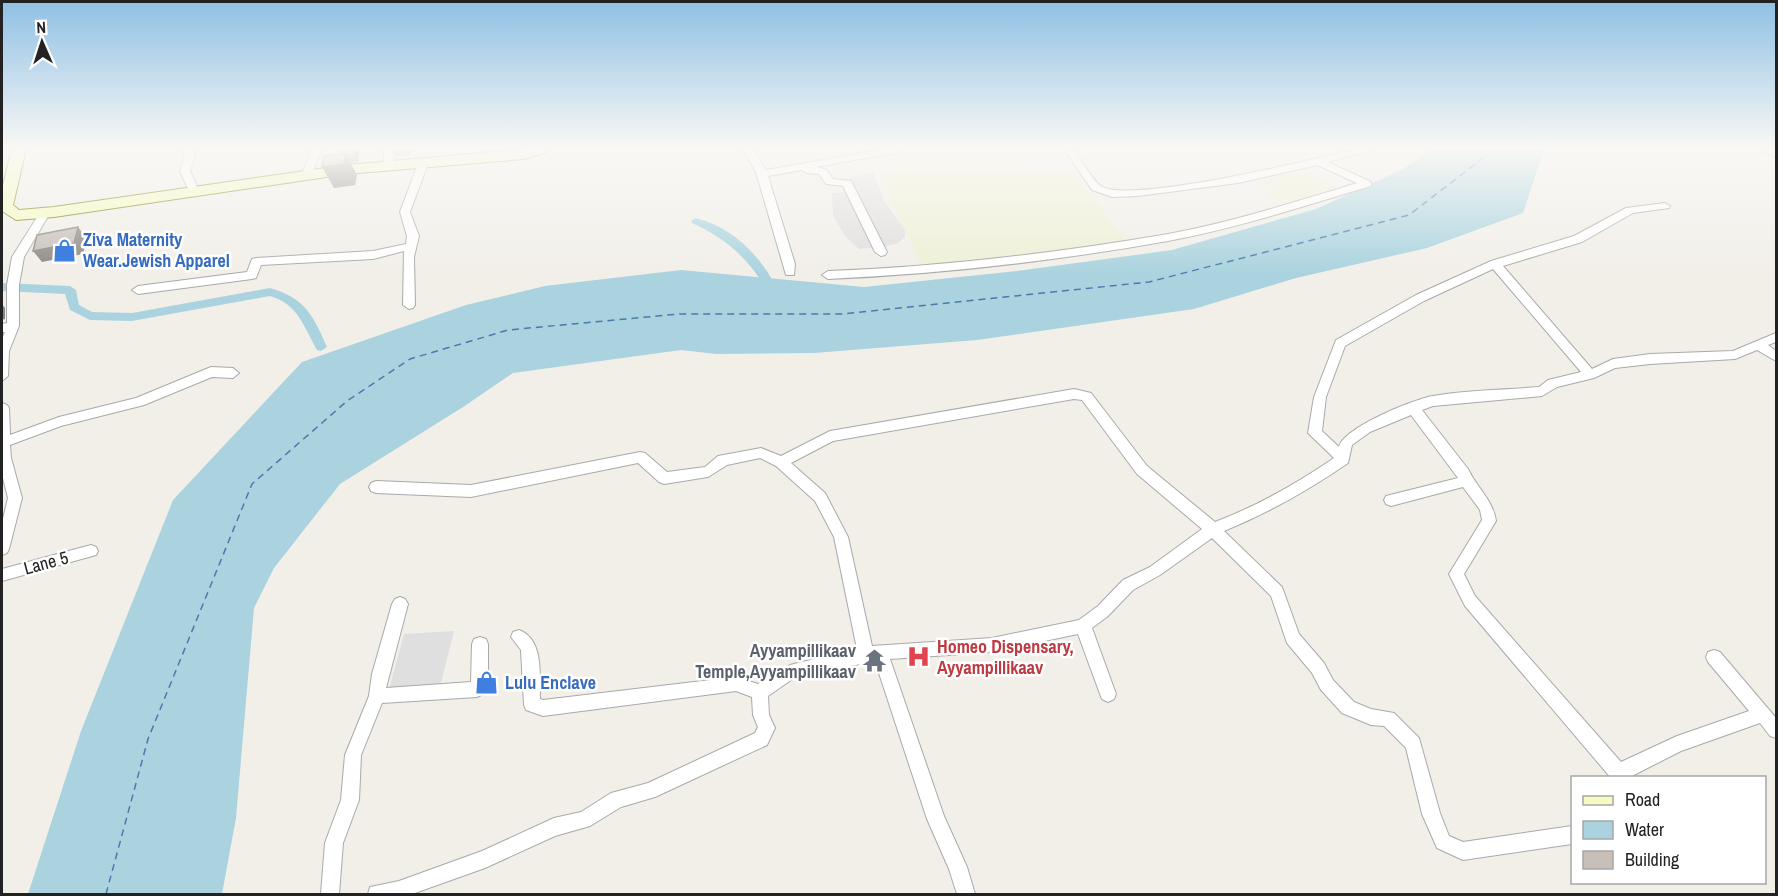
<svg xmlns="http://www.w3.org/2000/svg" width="1778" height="896" viewBox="0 0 1778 896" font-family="'Archivo Narrow',sans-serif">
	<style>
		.residential { fill: #e0dfdf }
		.farmland { fill: #eef0d5 }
		.water { fill: #aad3df }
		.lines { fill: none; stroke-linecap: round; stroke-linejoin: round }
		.canal { fill: #aad3df; fill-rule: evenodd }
		.ferry { stroke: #4a7aab; stroke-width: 1.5; stroke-dasharray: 7 5; stroke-linecap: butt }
		.street-casing { stroke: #a9a9a9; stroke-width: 2 }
		.secondary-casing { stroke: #707d05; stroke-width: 2 }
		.street { fill: #fff; fill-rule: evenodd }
		.secondary { fill: #f7fabf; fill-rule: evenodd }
		.wall { fill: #aba49e }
		.shaded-wall { fill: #8b8681 }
		.building { fill: #c7bfb8; stroke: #8b8681; stroke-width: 1.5 }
		.labels { text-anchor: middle; stroke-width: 5; stroke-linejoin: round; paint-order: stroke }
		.shop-label { font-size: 18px; font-weight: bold; fill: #366cbe; stroke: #fff; text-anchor: start }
		.street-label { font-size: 18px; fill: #222; stroke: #fff }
		.health-label { font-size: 18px; font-weight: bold; fill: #be3a42; stroke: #fff; text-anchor: start }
		.worship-label { font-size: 18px; font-weight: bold; fill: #5b616d; stroke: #fff; text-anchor: end }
	</style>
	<rect width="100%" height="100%" fill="#f2efe9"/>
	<!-- residential -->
	<g class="residential">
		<path d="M 873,172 L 884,201 L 905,230 L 905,237 L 898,243 L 883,247 L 859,249 L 845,236 L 833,216 L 832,193 L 845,192 L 839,181 Z"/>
		<path d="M 454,631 L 439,690 L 388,693 L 404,634 Z"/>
	</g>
	<!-- farmland -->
	<g class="farmland">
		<path d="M 915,149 L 1056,149 L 1061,154 L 1022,160 L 1034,174 L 1071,168 L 1127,242 L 1115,240 L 1077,248 L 921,265 L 879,174 L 907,168 L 901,151 Z"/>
		<path d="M 1304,168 L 1339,190 L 1287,206 L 1253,180 Z"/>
	</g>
	<!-- water -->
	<path class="water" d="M 1432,149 L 1544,149 L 1523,213 L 1427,248 L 1296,278 L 1194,309 L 977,340 L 814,353 L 716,354 L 681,350 L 513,373 L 463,407 L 340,484 L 274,568 L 254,608 L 236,818 L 222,894 L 28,894 L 81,731 L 173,500 L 302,362 L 466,305 L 545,286 L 681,270 L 864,287 L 1017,271 L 1172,250 L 1316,209 L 1403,169 Z"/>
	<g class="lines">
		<!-- canal -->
		<g class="canal">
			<path d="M 696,218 C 730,227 756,251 773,281 L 771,284 L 763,284 C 745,255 723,237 692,223 L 691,221 Z"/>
			<path d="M 2,283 L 70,286 L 76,290 L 79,305 L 92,312 L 132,313 L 270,288 C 305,298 313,315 327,347 L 321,351 L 317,350 C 304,327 298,304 270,296 L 132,321 L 90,320 L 70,310 L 65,294 L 2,291 Z"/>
		</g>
		<!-- ferry -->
		<path class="ferry" d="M 106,894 L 148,739 L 252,484 L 347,401 L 410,359 L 508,330 L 679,314 L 843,314 L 1149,282 L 1409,215 L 1495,149"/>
		<defs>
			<g id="street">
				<path d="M 182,149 L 192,149 L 195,155 L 190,171 L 199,191 L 198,193 L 190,193 L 180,171 L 185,155 Z"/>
				<path d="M 312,149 L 322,149 L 312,174 L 307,177 L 302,174 Z"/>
				<path d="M 384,149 L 394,149 L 393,166 L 389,167 L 384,164 Z"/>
				<path d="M 743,149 L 753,149 L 766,170 L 885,149 L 905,149 L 900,152 L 816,167 L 826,169 L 833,179 L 851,181 L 887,252 L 885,255 L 881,256 L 875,252 L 843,186 L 826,184 L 819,174 L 807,173 L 802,170 L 768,176 L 795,264 L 794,275 L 786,275 L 756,172 Z"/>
				<path d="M 1064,149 L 1074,149 C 1080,158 1092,180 1101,186 C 1129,205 1318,158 1358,149 L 1375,149 L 1328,162 L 1371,182 L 1371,186 C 1304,206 1237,228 1168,241 C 1056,261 941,274 828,279 L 822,275 L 828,271 C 941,267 1056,253 1168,234 C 1232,222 1295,202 1357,183 L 1317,165 L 1238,183 L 1138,196 L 1112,197 L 1092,190 Z"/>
				<path d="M 424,158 L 429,161 L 410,212 L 419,236 L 414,257 L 415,305 L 413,308 L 409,309 L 403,305 L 404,251 L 373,259 L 261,265 L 256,278 L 252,279 L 138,294 L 132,290 L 138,286 L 247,272 L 252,259 L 256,258 L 373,251 L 406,244 L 407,236 L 400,212 L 419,161 Z"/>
				<path d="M 1665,203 L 1670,206 L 1669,208 L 1633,213 L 1582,242 L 1503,266 L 1592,369 L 1613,359 L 1650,354 L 1733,351 L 1776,333 L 1776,342 L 1768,345 L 1776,351 L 1776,361 L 1757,350 L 1735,359 L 1650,364 L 1615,368 L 1594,378 L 1557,387 L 1542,396 L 1433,406 L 1422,410 L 1468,469 C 1477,488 1493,500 1496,521 L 1464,574 L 1475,596 L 1621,762 L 1677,736 L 1749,711 L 1708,662 L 1706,657 L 1708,652 L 1714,650 L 1720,652 L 1776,718 L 1776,738 L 1770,736 L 1760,723 L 1681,751 L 1628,778 L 1611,778 L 1465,606 L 1449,574 L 1482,520 L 1480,510 L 1463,487 L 1391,506 L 1386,504 L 1384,500 L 1386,496 L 1458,478 L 1411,415 L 1370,432 L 1352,445 L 1348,463 C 1309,490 1268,513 1224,531 L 1282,587 L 1299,634 L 1324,663 L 1333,680 L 1354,702 L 1371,709 L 1394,713 L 1419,738 L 1440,813 L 1449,836 L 1463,842 L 1572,826 L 1572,844 L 1463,860 L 1437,848 L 1422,814 L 1406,748 L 1384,726 L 1371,725 L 1342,713 L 1321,690 L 1312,673 L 1287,643 L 1271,596 L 1212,538 L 1160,575 L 1133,590 L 1108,616 L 1092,628 L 1116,694 L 1114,699 L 1108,702 L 1102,699 L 1100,694 L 1078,634 L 992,652 L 890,659 L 944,816 L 967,867 L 975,894 L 957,894 L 949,869 L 927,819 L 875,661 L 794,678 L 768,696 L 769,715 L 775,728 L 767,745 L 655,797 L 621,807 L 590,826 L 555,836 L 485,868 L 412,894 L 368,894 L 370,887 L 399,881 L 482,851 L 554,818 L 581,812 L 611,793 L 648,783 L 755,733 L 758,727 L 753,715 L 752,697 L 736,691 L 543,716 L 526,710 L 524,705 L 521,650 L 511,637 L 513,632 L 519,630 C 545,640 539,677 540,699 L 543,700 L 736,677 L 758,684 L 790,665 L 857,649 L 834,537 L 815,501 L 776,466 L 760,458 L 727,465 L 708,477 L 664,484 L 659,482 L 638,463 L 471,497 L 376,493 L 371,491 L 369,487 L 371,483 L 376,481 L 471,485 L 640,452 L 645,453 L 667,472 L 705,467 L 718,456 L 761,448 L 781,456 L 830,431 L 1074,389 L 1091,393 L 1147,466 L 1215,522 C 1257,506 1296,484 1334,458 L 1308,433 L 1314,397 L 1336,340 L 1416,295 L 1491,261 L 1574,236 L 1626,208 ZM 1493,269 L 1581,372 L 1548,380 L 1539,387 C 1504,390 1468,390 1433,396 C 1414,399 1343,428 1339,447 L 1322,431 L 1326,397 L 1345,346 L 1424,301 ZM 1074,399 L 1082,400 L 1137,474 L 1202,529 L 1150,567 L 1123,580 L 1098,606 L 1079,620 L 992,638 L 872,646 L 848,537 L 825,493 L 791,463 L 833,441 Z"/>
				<path d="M 45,210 L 50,213 L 24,257 L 19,285 L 19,326 L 9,351 L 8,376 L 2,381 L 2,339 L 5,332 L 2,332 L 2,324 L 7,323 L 7,285 L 12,257 L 41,211 Z"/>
				<path d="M 211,367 L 233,368 L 239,373 L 233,378 L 212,377 L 144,405 L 61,426 L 10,445 L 11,458 L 22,498 L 9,549 L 7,553 L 2,555 L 2,523 L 8,498 L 2,474 L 2,403 L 7,405 L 9,408 L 10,435 L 59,417 L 136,398 Z"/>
				<path d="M 91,545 L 96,547 L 98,551 L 96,555 L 2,581 L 2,569 Z"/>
				<path d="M 400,597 L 405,599 L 408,604 L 386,688 L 471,682 L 472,644 L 474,639 L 480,637 L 486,639 L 488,644 L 488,680 L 483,694 L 477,697 L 382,703 L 361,755 L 359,800 L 343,843 L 339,894 L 321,894 L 325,843 L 341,800 L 345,755 L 369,696 L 372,674 L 392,604 L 395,599 Z"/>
			</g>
			<g id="secondary">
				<path d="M 12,149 L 26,149 L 13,205 L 19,210 L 54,207 L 347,165 L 528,149 L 549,149 L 547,152 L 524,159 L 347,174 L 54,217 L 16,220 L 2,211 L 2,189 Z"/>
				<path d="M 1761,149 L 1776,149 L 1776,157 L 1763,152 Z"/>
			</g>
		</defs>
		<!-- street casing -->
		<use href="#street" class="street-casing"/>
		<!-- secondary casing -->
		<use href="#secondary" class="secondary-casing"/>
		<!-- street -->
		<use href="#street" class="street"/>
		<!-- secondary -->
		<use href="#secondary" class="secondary"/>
	</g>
	<!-- wall -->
	<g class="wall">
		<path d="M 360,149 L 358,162 L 350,163 L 357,175 L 355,185 L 334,188 L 340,154 Z"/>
		<path d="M 392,149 L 411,149 L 410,155 L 396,156 Z"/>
	</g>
	<!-- shaded-wall -->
	<g class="shaded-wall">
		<path d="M 356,149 L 360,149 L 358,162 L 355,154 Z"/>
		<path d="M 407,149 L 411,149 L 410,155 Z"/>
		<path d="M 346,154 L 357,175 L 355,185 L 334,188 L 322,167 Z"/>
		<path d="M 78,227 L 87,239 L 83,254 L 42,262 L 33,251 Z"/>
		<path d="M 2,304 L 5,308 L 5,319 L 2,320 Z"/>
	</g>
	<!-- building -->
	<g class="building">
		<path d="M 341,149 L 356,149 L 355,154 L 346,155 L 346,154 L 340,154 Z"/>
		<path d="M 346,154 L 344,164 L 322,167 L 324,156 Z"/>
		<path d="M 78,227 L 74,243 L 33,251 L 37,235 Z"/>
	</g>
	<!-- sky -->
	<linearGradient id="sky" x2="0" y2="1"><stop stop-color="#8fc0e4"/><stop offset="0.54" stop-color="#f9f8f5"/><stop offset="1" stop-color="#f9f8f5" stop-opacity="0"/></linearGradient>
	<rect width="1778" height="274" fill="url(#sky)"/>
	<!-- icons -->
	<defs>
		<symbol id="shop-bare" viewBox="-9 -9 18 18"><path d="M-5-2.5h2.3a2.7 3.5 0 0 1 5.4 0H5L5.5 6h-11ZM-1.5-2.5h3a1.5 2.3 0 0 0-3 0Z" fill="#3f7fe0" stroke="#fff" stroke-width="2.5" paint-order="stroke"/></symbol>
		<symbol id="hospital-bare" viewBox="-9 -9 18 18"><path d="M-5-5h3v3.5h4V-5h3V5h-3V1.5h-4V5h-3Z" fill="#e0444e" stroke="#fff" stroke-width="2.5" paint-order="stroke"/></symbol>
		<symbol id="temple-bare" viewBox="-9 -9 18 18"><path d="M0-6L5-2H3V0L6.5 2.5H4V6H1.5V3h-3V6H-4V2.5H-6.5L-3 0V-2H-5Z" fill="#6b7280" stroke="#fff" stroke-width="2.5" paint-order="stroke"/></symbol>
	</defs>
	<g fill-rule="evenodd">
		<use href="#shop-bare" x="48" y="234" width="33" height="33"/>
		<use href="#hospital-bare" x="902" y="640" width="33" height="33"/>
		<use href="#temple-bare" x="858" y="644" width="33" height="33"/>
		<use href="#shop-bare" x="470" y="666" width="33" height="33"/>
	</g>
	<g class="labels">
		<!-- shop labels -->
		<g class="shop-label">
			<text x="83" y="246">Ziva Maternity<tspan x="83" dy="21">Wear.Jewish Apparel</tspan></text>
			<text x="505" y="689">Lulu Enclave</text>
		</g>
		<!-- street labels -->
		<g class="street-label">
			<text transform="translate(46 563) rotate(-15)" y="6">Lane 5</text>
		</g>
		<!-- health labels -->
		<g class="health-label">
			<text x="937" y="653">Homeo Dispensary,<tspan x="937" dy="21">Ayyampillikaav</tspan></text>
		</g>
		<!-- worship labels -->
		<g class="worship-label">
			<text x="856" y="657">Ayyampillikaav<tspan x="856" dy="21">Temple,Ayyampillikaav</tspan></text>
		</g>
	</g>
	<!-- border -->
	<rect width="1778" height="896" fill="none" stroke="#222222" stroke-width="6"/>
	<!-- legend -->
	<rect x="1571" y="776" width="195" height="108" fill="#ffffff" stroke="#a7a7a7" stroke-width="1.5"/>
	<rect x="1583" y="796" width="30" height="9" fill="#f7fabf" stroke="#a7a7a7" stroke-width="1.5"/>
	<text x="1625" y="806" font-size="18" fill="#222222">Road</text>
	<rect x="1583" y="821" width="30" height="18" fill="#aad3df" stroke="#a7a7a7" stroke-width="1.5"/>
	<text x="1625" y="836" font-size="18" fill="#222222">Water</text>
	<rect x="1583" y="851" width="30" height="18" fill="#c7bfb8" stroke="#a7a7a7" stroke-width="1.5"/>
	<text x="1625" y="866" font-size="18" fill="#222222">Building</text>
	<!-- north arrow -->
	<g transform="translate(42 42) rotate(357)" stroke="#ffffff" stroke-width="4.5" paint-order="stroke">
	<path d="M0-4.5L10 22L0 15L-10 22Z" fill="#222222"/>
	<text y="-9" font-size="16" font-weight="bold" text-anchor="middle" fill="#222222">N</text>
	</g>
</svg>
